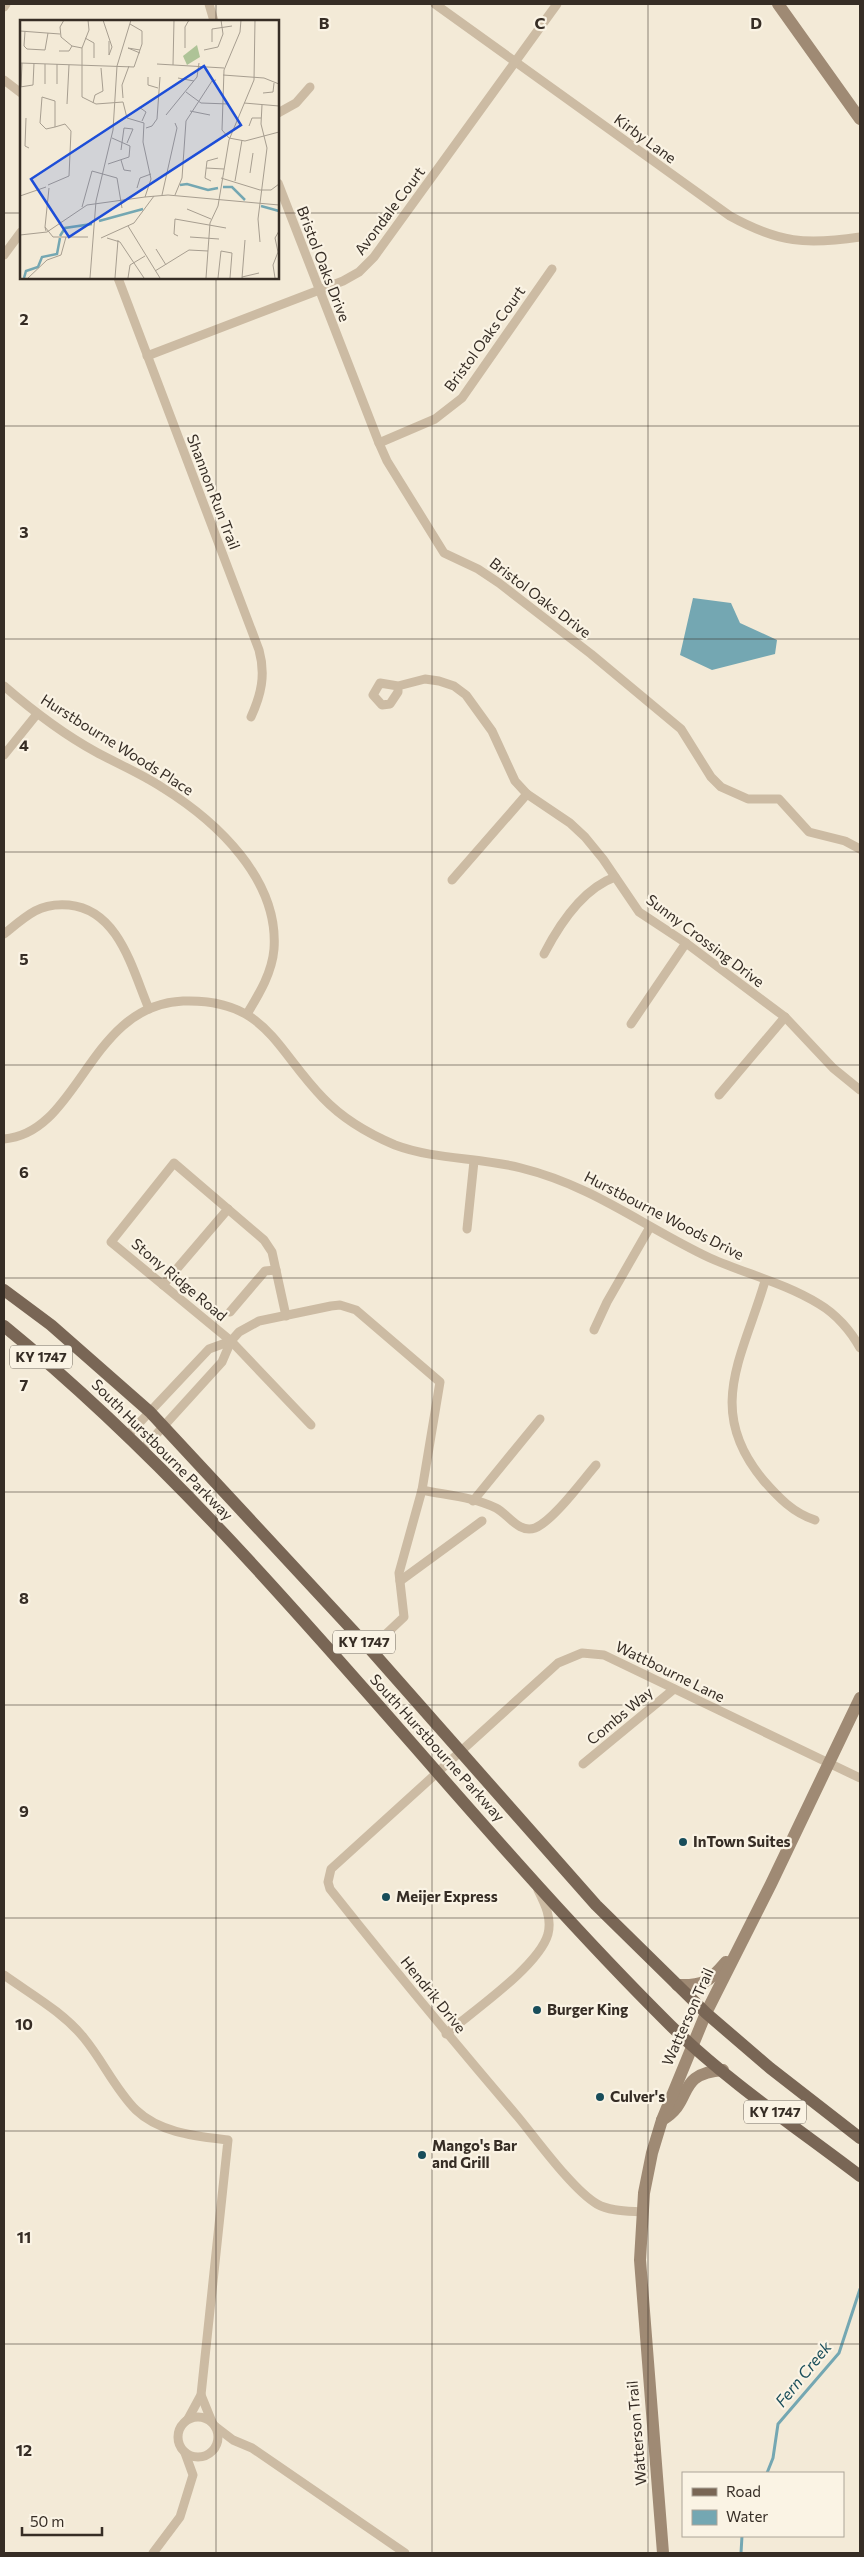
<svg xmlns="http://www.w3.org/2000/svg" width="864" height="2557" viewBox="0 0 864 2557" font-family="Commissioner,sans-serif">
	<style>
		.water { fill: #74a7b2 }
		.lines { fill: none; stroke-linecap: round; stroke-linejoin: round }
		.stream { stroke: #74a7b2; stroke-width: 3 }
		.street { stroke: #ccbba3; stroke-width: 9 }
		.secondary { stroke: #9f8a74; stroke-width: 12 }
		.primary { stroke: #796655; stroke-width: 12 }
		.grid { fill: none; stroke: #362d25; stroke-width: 1; stroke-opacity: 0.55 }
		.poi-dot { fill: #184d5a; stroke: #faf3e4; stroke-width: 2 }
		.labels { text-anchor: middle; stroke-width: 4.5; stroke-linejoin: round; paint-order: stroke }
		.shield { fill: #faf3e4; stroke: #71685e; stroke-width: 1 }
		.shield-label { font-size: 14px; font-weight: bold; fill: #362d25 }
		.street-label { font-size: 15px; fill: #362d25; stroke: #faf3e4 }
		.poi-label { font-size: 15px; font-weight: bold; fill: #362d25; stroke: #faf3e4; text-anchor: start }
		.water-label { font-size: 16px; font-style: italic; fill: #184d5a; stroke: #faf3e4 }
		.inset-river { fill: none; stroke: #74a7b2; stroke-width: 2.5 }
		.inset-road { fill: none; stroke: #a79e90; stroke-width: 1 }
		.view { fill: #1d4ed8; fill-opacity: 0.15; stroke: #1d4ed8; stroke-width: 2.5 }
		.inset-edge { fill: none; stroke: #362d25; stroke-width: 2.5 }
		.grid-label { font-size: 16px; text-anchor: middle; font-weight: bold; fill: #362d25; stroke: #faf3e4; stroke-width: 4.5; stroke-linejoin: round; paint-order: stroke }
	</style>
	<rect width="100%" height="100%" fill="#f3ead7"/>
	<!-- water -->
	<path class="water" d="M 693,598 L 731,603 L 740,623 L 777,640 L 775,654 L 712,670 L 680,655 Z"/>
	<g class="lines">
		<!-- stream -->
		<g class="stream">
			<path d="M 767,2473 L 773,2458 L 778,2424 L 839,2353 L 860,2289"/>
			<path d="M 741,2553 L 742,2536"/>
		</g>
		<!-- street -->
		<g class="street">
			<path d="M 209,4 L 214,21"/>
			<path d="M 435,4 L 730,216 C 779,243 806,245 860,237"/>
			<path d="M 4,7 L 6,4"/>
			<path d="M 4,80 L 21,93"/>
			<path d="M 278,113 L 296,103 L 310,87"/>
			<path d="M 278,183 L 379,443 L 387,461 L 444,553 L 478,569 L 499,583 L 591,654 L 681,729 L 711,777 L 721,787 L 748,799 L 779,799 L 809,832 L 845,841 L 860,849"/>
			<path d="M 4,255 L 21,232"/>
			<path d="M 118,278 L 259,650 C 266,675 261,695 251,717"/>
			<path d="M 147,356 L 343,281 L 359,272 L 374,257 L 557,4"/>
			<path d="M 379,443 L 435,419 L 462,398 L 552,269"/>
			<path d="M 4,686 C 33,711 63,734 96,752 C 118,764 142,774 163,788 C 216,821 279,879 274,949 C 272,973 259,994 247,1014"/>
			<path d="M 398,686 L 398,692 L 390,704 L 382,705 L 373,695 L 380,683 L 398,686 L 425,679 L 439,681 L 454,686 L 466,695 L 492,731 L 515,781 L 527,794 L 570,823 L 585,837 L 603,859 L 639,912 L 686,943 L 785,1017 L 833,1068 L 860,1090"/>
			<path d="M 4,755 L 37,714"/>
			<path d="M 452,880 L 527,794"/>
			<path d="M 4,934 C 14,926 24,917 35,911 C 46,905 57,904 69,905 C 119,910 132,969 149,1009"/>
			<path d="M 544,954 C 559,925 582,889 615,877"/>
			<path d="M 631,1024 L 686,943"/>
			<path d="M 719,1095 L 785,1017"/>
			<path d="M 4,1139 C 80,1133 88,1005 183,1001 C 266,998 275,1049 323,1098 C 343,1119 369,1134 395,1145 C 435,1160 480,1157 521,1168 C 594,1186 644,1227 710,1258 C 746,1274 785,1283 819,1304 C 836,1314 851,1331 860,1348"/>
			<path d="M 467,1229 L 474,1161"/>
			<path d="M 765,1281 C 743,1357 704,1410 764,1481 C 778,1497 793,1513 815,1520"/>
			<path d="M 163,1285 L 228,1209"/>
			<path d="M 230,1312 L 265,1271 L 276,1270"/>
			<path d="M 286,1316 L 272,1252 L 264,1240 L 174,1163 L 111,1242 L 231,1341 L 311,1425"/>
			<path d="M 594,1330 L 607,1302 L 650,1227"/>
			<path d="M 127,1436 L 209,1349 L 231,1341"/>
			<path d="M 142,1450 L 222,1362 L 231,1341 L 239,1332 L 259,1321 L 331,1306 L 340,1305 L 356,1310 L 440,1382 L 422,1490 L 399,1573 L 404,1617 L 370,1649"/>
			<path d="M 422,1490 C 445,1495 474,1497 496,1508 C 508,1514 519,1534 535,1528 C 553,1521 582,1481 596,1465"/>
			<path d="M 473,1501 L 540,1419"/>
			<path d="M 400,1581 L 482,1521"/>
			<path d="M 583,1764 L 674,1689"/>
			<path d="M 4,1975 C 32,1995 63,2012 84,2038 C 103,2061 115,2089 136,2110 C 160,2133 196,2136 228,2140 L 201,2395 L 188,2419"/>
			<path d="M 446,2034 C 473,2011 539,1966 548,1934 C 552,1918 545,1904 538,1890"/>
			<path d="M 641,2212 C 627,2211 609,2211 597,2204 C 573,2190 537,2140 518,2117 C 454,2042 391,1966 330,1889 L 328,1882 L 331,1869 L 558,1663 L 582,1653 L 604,1655 L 860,1778"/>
			<path d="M 201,2395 L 212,2422"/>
			<circle cx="198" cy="2437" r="20"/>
			<path d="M 216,2427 L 233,2440 L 252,2448 L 405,2553"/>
			<path d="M 153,2553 L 180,2517 L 193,2475 L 185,2453"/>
		</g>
		<!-- secondary -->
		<g class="secondary">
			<path d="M 778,4 L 860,119"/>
			<path d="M 677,1985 C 704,1986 709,1982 726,1962"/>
			<path d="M 662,2120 C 695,2101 674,2074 723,2070"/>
			<path d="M 663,2553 L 640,2260 L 644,2193 L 652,2153 L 662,2120 L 706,2013 L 771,1884 L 860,1698"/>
		</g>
		<!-- primary -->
		<g class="primary">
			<path d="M 4,1290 L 51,1325 L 150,1412 L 370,1649 L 596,1905 L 706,2013 L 770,2068 L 860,2138"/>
			<path d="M 4,1326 C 254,1530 441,1798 670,2025 C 727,2081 797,2128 860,2176"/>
		</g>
	</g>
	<!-- grid -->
	<path class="grid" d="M 216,4 L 216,21M 432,4 L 432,2553M 648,4 L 648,2553M 4,213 L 21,213M 278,213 L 860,213M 216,278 L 216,2553M 4,426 L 860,426M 4,639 L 860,639M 4,852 L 860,852M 4,1065 L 860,1065M 4,1278 L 860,1278M 4,1492 L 860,1492M 4,1705 L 860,1705M 4,1918 L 860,1918M 4,2131 L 860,2131M 4,2344 L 860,2344"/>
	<!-- markers -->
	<g class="poi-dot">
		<circle cx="683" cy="1842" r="5"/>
		<circle cx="386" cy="1897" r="5"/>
		<circle cx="537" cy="2010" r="5"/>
		<circle cx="600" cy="2097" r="5"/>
		<circle cx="422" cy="2155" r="5"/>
	</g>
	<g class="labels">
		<!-- shield labels -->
		<g class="shield">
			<rect x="10" y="1345.5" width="62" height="23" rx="4"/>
			<rect x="333" y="1630.5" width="62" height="23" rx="4"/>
			<rect x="744" y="2100.5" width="62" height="23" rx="4"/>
		</g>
		<g class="shield-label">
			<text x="41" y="1362">KY 1747</text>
			<text x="364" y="1647">KY 1747</text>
			<text x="775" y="2117">KY 1747</text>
		</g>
		<!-- street labels -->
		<g class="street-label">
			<text transform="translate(645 139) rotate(36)" y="5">Kirby Lane</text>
			<text transform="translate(390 211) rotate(-53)" y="5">Avondale Court</text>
			<text transform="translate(323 264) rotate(69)" y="5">Bristol Oaks Drive</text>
			<text transform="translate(485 339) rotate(-54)" y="5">Bristol Oaks Court</text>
			<text transform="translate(213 492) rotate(69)" y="5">Shannon Run Trail</text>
			<text transform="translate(540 598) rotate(37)" y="5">Bristol Oaks Drive</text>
			<text transform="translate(117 745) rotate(32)" y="5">Hurstbourne Woods Place</text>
			<text transform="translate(705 941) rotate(37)" y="5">Sunny Crossing Drive</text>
			<text transform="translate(664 1216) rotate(27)" y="5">Hurstbourne Woods Drive</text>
			<text transform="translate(179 1280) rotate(40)" y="5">Stony Ridge Road</text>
			<text transform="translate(162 1450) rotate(45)" y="5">South Hurstbourne Parkway</text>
			<text transform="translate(670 1672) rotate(26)" y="5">Wattbourne Lane</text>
			<text transform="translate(620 1716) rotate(-40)" y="5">Combs Way</text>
			<text transform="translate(437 1748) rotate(48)" y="5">South Hurstbourne Parkway</text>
			<text transform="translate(433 1995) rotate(51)" y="5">Hendrik Drive</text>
			<text transform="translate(688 2017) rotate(-66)" y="5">Watterson Trail</text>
			<text transform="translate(637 2433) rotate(-95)" y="5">Watterson Trail</text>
		</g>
		<!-- poi labels -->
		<g class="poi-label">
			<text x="693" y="1847">InTown Suites</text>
			<text x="396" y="1902">Meijer Express</text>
			<text x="547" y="2015">Burger King</text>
			<text x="610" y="2102">Culver's</text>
			<text x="432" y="2151">Mango's Bar<tspan x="432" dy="17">and Grill</tspan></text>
		</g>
		<!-- water labels -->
		<g class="water-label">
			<text transform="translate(803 2374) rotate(-51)" y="6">Fern Creek</text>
		</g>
	</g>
	<!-- overview -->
	<g transform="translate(20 20)">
		<rect width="259" height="259" fill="#f3ead7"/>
		<path d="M 177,25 L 180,37 L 167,45 L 163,36 Z" fill="#aec397"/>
		<path class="inset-river" d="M 160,165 L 167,164 L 188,170 L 198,168M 203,167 L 212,167 L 225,180M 241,186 L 259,191M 79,201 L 123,189M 40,216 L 45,208 L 72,204M 4,258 L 6,251 L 18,247 L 22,237 L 37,234 L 40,218"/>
		<path class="inset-road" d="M 44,0 L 40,7 L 41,17 L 52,26 L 62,28M 68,0 L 69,10 L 62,28 L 62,77 L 76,84 L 103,82 L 107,98 L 124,103 L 123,122 L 131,159 L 125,177M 83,0 L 92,27 L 89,35 L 89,21M 221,0 L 220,12 L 204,50 L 202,110 L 209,118 L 225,121 L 259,112M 0,11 L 40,14M 5,11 L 4,26 L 7,29 L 25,30 L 28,13M 65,18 L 74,23 L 74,38M 192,22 L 192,9 L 212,6M 165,28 L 165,7 L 169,0M 184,30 L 198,27 L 203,14 L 201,0M 39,31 L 49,31 L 52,26M 120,33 L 108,28 L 120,30M 0,43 L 114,47 L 122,24 L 122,11 L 110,4M 137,44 L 204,48M 153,45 L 154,0M 203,55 L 244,58 L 259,64M 128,57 L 128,65 L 138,68M 158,58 L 174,61M 25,64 L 25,44M 37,64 L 37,44M 0,67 L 13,65 L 14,43M 1,67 L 2,43M 166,72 L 181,83 L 209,84M 243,73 L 253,72 L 254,63M 103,78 L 102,65 L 109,46M 73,83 L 75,75 L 83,71 L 81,48M 224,83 L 259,86M 47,84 L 49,45M 119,87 L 126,92 L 122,101M 170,91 L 190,95M 146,95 L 177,57 L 179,43M 6,98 L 5,126 L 9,128M 229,106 L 232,98 L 241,98M 126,108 L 132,106 L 137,99 L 140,57M 101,130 L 104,108 L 113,109 L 107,123M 101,140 L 104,150 L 111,151M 88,144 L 109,137 L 110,126 L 92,118M 186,148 L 204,149M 230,153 L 233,133M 201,158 L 240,170 L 251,170 L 259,164M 191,161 L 185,158 L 187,141 L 198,138M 215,161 L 222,120M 28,165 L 49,156 L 51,111 L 45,104 L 35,107 L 35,81 L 22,77 L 20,103 L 26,109 L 35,107M 117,168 L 120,158 L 131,154M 142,175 L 157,108 L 155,103M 155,175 L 162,158 L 166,101 L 192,61 L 196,60M 0,176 L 26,167M 62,187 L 72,151 L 97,158 L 102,188M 167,189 L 191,199M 108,206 L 140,258M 25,207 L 29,168M 26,211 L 25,207 L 33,217 L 68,217M 0,215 L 27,212 L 67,185 L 125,177 L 148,175 L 259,185M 158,216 L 154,214 L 155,199 L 206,208M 170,217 L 199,219M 81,218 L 114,203 L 134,176M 87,218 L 100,222 L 124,258M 240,222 L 238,199 L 247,128 L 241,104 L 242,85M 136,229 L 146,245M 135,251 L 169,230 L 188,231M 222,257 L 239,253M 8,258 L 27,240 L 41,235 L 46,217M 70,258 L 76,181 L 93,110 L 97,46 L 111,0M 95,258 L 98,220M 108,258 L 110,245 L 125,236M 186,258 L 190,203 L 198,186 L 209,120 L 234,60 L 235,0M 198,258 L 201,231 L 212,233 L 210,258M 222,258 L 225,220M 255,258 L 253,245 L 258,232 L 255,218 L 259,211"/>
		<path class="view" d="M 184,46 L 221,105 L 49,217 L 11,159 Z"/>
		<rect width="259" height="259" class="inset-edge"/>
	</g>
	<g class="grid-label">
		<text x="324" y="29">B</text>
		<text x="540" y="29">C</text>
		<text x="756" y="29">D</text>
		<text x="24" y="325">2</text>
		<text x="24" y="538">3</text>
		<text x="24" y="751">4</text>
		<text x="24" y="965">5</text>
		<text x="24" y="1178">6</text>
		<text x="24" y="1391">7</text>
		<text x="24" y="1604">8</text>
		<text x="24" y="1817">9</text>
		<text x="24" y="2030">10</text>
		<text x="24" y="2243">11</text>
		<text x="24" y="2456">12</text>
	</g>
	<!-- border -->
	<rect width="864" height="2557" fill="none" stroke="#362d25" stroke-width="10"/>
	<!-- legend -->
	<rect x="682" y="2472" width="162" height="65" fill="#faf3e4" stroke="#aca498"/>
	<rect x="692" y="2488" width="25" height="8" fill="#796655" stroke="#aca498"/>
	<text x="726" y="2497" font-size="15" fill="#362d25">Road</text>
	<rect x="692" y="2510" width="25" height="15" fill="#74a7b2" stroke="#aca498"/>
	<text x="726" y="2522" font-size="15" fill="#362d25">Water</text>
	<!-- scale -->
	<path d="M22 2527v8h80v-8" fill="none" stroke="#362d25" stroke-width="2.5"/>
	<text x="30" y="2527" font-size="15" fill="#362d25" stroke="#faf3e4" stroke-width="4" paint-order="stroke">50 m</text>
</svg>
